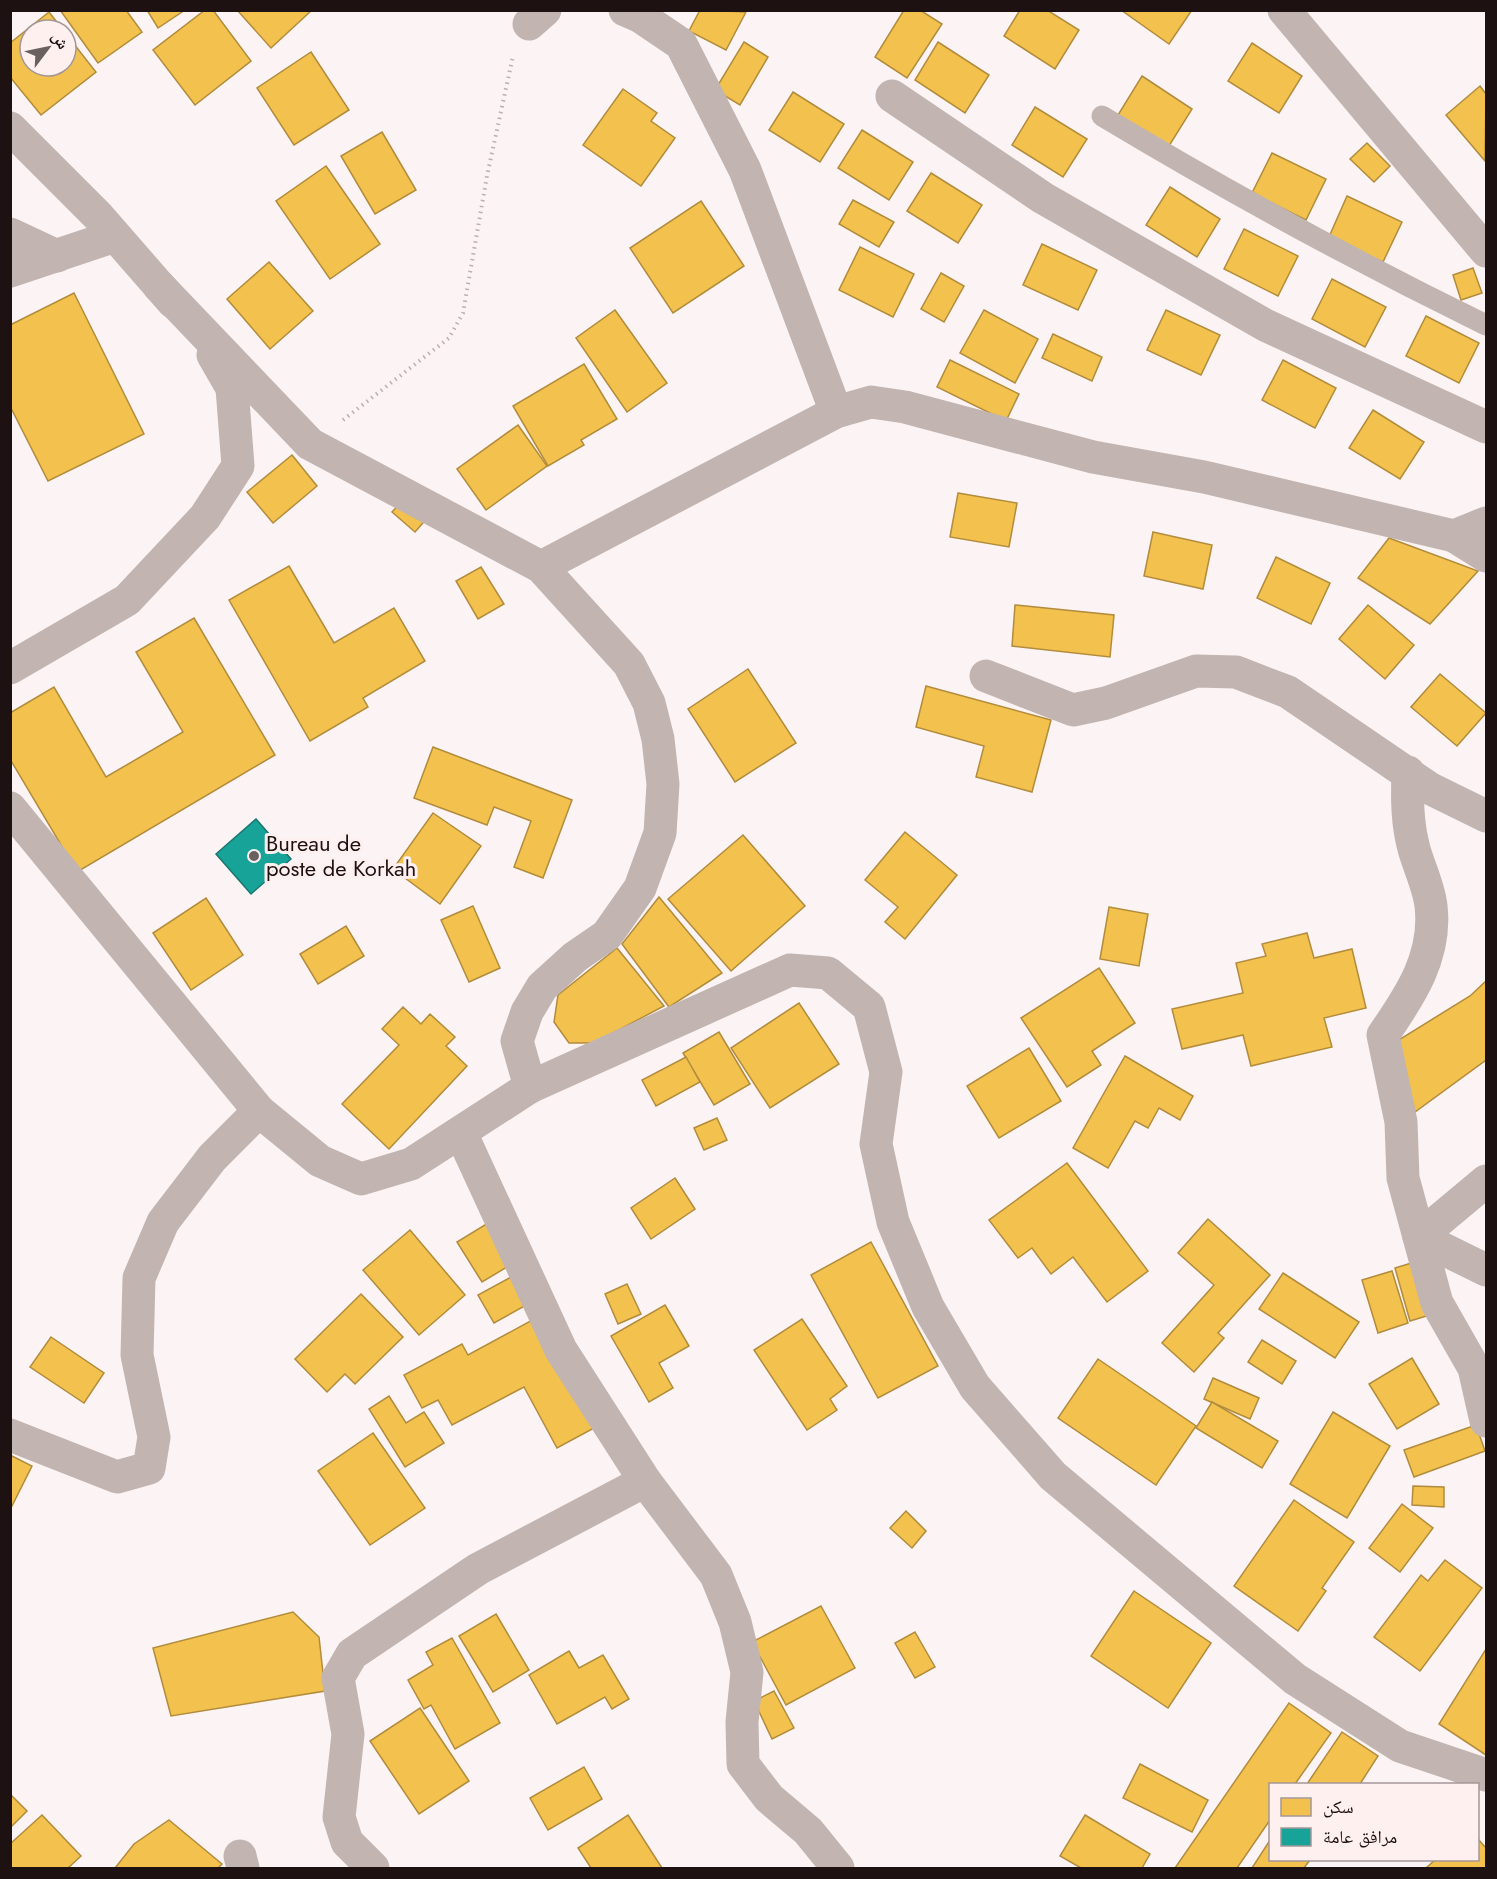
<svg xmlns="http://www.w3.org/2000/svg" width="1497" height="1879" viewBox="0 0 1497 1879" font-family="Jost,'Noto Naskh Arabic',sans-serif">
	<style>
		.homes { fill: #f2c14e; stroke: #b28c3c; stroke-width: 1.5 }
		.public { fill: #17a398; stroke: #197770; stroke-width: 1.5 }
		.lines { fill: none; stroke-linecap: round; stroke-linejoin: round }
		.path { stroke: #bbb0ad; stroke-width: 4; stroke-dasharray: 1.5 4.5; stroke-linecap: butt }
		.lane { stroke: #c2b5b1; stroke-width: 21 }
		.street { stroke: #c2b5b1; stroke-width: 33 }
		.poi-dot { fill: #6b6060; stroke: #fff0f0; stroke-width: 2 }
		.labels { text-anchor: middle; stroke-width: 6; stroke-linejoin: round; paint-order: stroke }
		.poi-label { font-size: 22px; fill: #1d1111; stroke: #fff0f0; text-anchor: start }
	</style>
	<rect width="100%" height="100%" fill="#fcf4f4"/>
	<!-- homes -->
	<g class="homes">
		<path d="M 60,10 L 126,10 L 142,32 L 98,63 Z"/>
		<path d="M 147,10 L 185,10 L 158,28 Z"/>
		<path d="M 205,10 L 213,10 L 251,61 L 195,105 L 153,50 Z"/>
		<path d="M 237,10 L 312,10 L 271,48 Z"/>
		<path d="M 700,10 L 746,12 L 726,50 L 689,31 Z"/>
		<path d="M 904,10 L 920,10 L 942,24 L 907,78 L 875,57 Z"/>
		<path d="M 1020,10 L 1047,10 L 1079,30 L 1055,69 L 1004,36 Z"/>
		<path d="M 1121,10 L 1192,10 L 1169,44 Z"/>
		<path d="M 49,12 L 63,30 L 30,30 L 30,66 L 66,66 L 66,34 L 96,72 L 41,115 L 10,77 L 10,43 Z"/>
		<path d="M 744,42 L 768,57 L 740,105 L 715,90 Z"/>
		<path d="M 938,42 L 989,75 L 965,113 L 915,80 Z"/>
		<path d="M 1252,43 L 1302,76 L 1279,113 L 1228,81 Z"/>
		<path d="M 311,52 L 349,110 L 294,145 L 257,88 Z"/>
		<path d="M 1142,76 L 1192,109 L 1169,146 L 1118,115 Z"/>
		<path d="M 1480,86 L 1486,94 L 1485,161 L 1446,115 Z"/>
		<path d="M 623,89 L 657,113 L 651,121 L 675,138 L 641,186 L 583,145 Z"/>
		<path d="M 793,92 L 844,124 L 820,162 L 769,130 Z"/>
		<path d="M 1035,107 L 1087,139 L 1063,177 L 1012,145 Z"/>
		<path d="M 862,130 L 913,162 L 889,200 L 838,168 Z"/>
		<path d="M 382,132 L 416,190 L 375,214 L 341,156 Z"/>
		<path d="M 1367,143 L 1390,166 L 1374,182 L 1350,159 Z"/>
		<path d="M 1272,153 L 1326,179 L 1306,220 L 1252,193 Z"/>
		<path d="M 326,166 L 380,244 L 330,279 L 276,201 Z"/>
		<path d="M 931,173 L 982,205 L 958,243 L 907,211 Z"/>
		<path d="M 1170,187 L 1220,219 L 1197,257 L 1146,225 Z"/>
		<path d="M 1347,196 L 1402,222 L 1383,262 L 1329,237 Z"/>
		<path d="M 853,200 L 894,222 L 879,247 L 839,224 Z"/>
		<path d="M 701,201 L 744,266 L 673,313 L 630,248 Z"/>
		<path d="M 1244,229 L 1298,256 L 1278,296 L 1224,269 Z"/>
		<path d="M 1042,244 L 1097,270 L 1078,310 L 1023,285 Z"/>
		<path d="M 860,247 L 914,274 L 893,317 L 839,290 Z"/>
		<path d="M 269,262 L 313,311 L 270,349 L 227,299 Z"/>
		<path d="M 1473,268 L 1482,293 L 1461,300 L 1453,275 Z"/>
		<path d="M 941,273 L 964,286 L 944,322 L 921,309 Z"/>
		<path d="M 1332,279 L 1386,307 L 1365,347 L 1312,319 Z"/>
		<path d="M 74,293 L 144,434 L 48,481 L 10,406 L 10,325 Z"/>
		<path d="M 615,310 L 667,383 L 627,412 L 576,338 Z"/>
		<path d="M 984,310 L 1038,339 L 1015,383 L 960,353 Z"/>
		<path d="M 1166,310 L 1220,335 L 1201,375 L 1147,350 Z"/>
		<path d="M 1426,316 L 1479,343 L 1459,383 L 1406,356 Z"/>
		<path d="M 1053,334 L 1102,357 L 1092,381 L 1042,358 Z"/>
		<path d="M 950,360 L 1019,394 L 1006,421 L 937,387 Z"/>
		<path d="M 1283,360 L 1336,388 L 1315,428 L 1262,400 Z"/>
		<path d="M 584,364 L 617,419 L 581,440 L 584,445 L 548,466 L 513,406 Z"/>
		<path d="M 1373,410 L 1424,442 L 1400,479 L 1349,448 Z"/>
		<path d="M 518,425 L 547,466 L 486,510 L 457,469 Z"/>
		<path d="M 292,455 L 317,486 L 273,523 L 247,492 Z"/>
		<path d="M 958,493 L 1017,503 L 1009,547 L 950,537 Z"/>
		<path d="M 407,496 L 429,516 L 415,532 L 392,512 Z"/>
		<path d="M 1153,532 L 1212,545 L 1203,589 L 1144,576 Z"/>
		<path d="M 1389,538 L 1478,571 L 1430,624 L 1358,578 Z"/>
		<path d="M 1276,557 L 1330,583 L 1311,624 L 1257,598 Z"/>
		<path d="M 289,566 L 334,643 L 394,608 L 425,661 L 363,698 L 368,707 L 310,741 L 229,600 Z"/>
		<path d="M 481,567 L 504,604 L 478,619 L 456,581 Z"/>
		<path d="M 1015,605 L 1114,615 L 1110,657 L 1012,646 Z"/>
		<path d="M 1368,605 L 1414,645 L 1385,679 L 1339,639 Z"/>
		<path d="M 194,618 L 275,755 L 77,872 L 10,759 L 10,713 L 54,687 L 106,777 L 183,732 L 136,652 Z"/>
		<path d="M 748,669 L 796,743 L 735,782 L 688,709 Z"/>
		<path d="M 1440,674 L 1486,713 L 1457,746 L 1411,707 Z"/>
		<path d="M 926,686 L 1051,720 L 1032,792 L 976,777 L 984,746 L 916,727 Z"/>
		<path d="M 433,747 L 572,800 L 543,878 L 514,867 L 531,821 L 494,807 L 487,825 L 414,798 Z"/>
		<path d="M 433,813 L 481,846 L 440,904 L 393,869 Z"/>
		<path d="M 905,832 L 957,875 L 905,939 L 885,922 L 898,907 L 865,880 Z"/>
		<path d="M 743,835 L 805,906 L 731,971 L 668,899 Z"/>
		<path d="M 659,897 L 722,973 L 669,1007 L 622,944 Z"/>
		<path d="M 206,898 L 243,955 L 191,990 L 153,933 Z"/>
		<path d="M 473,906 L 500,968 L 469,982 L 441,920 Z"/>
		<path d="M 1109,907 L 1148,914 L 1139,966 L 1100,959 Z"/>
		<path d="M 346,926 L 364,956 L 318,984 L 300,954 Z"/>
		<path d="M 1307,933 L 1314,958 L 1352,949 L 1366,1008 L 1324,1018 L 1332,1047 L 1251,1066 L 1243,1035 L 1182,1049 L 1172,1009 L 1243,993 L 1236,963 L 1266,956 L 1262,944 Z"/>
		<path d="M 617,948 L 664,1006 L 594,1043 L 569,1043 L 554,1022 L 558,995 Z"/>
		<path d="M 1099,968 L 1135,1023 L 1092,1051 L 1101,1065 L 1067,1087 L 1021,1018 Z"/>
		<path d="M 1486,981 L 1486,1060 L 1415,1112 L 1397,1041 L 1470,996 Z"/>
		<path d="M 799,1003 L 839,1064 L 770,1108 L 731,1048 Z"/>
		<path d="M 403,1007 L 421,1024 L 430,1014 L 455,1037 L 446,1046 L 467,1066 L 389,1149 L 342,1104 L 399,1045 L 382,1029 Z"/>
		<path d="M 719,1032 L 750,1084 L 714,1105 L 683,1053 Z"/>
		<path d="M 1029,1048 L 1061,1101 L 999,1138 L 967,1086 Z"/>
		<path d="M 1125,1056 L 1193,1096 L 1180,1120 L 1159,1108 L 1148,1128 L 1135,1121 L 1108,1168 L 1073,1148 Z"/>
		<path d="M 686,1057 L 700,1082 L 656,1106 L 642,1080 Z"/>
		<path d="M 717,1118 L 727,1140 L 704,1150 L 694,1128 Z"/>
		<path d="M 1067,1163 L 1148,1271 L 1107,1302 L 1073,1257 L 1051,1274 L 1032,1248 L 1018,1258 L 989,1220 Z"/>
		<path d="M 675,1178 L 695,1209 L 651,1239 L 631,1208 Z"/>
		<path d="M 1208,1219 L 1270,1275 L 1218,1333 L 1224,1338 L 1194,1372 L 1162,1343 L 1214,1285 L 1178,1253 Z"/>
		<path d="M 488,1223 L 512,1264 L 482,1282 L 457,1242 Z"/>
		<path d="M 410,1230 L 465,1295 L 419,1335 L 363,1270 Z"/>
		<path d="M 871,1242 L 938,1366 L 878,1398 L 811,1275 Z"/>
		<path d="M 1418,1261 L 1433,1314 L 1410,1321 L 1395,1268 Z"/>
		<path d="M 1392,1271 L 1408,1323 L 1378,1333 L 1362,1280 Z"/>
		<path d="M 1283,1273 L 1359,1322 L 1335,1358 L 1259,1309 Z"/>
		<path d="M 515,1275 L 530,1303 L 494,1323 L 478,1295 Z"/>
		<path d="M 627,1284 L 641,1314 L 618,1324 L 605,1294 Z"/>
		<path d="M 361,1294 L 403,1337 L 355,1384 L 345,1374 L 327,1392 L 295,1359 Z"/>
		<path d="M 665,1305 L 689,1346 L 659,1363 L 673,1388 L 649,1402 L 611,1336 Z"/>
		<path d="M 536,1318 L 596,1427 L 557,1448 L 524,1387 L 452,1425 L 438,1400 L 422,1408 L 404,1375 L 462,1344 L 468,1355 Z"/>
		<path d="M 802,1319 L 847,1386 L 830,1399 L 837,1410 L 807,1430 L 754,1350 Z"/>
		<path d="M 51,1337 L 104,1373 L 84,1403 L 30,1367 Z"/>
		<path d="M 1262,1340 L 1296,1361 L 1282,1384 L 1248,1362 Z"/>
		<path d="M 1412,1358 L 1439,1404 L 1397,1429 L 1369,1384 Z"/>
		<path d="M 1098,1359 L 1196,1426 L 1156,1485 L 1058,1418 Z"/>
		<path d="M 1213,1378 L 1259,1398 L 1250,1419 L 1204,1399 Z"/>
		<path d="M 389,1396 L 406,1423 L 424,1412 L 444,1443 L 405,1467 L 369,1409 Z"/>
		<path d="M 1212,1402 L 1278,1441 L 1262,1468 L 1196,1428 Z"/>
		<path d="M 1333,1412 L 1390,1446 L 1347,1518 L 1290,1484 Z"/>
		<path d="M 1476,1425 L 1485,1451 L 1414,1477 L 1404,1450 Z"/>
		<path d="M 373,1433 L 425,1508 L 370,1545 L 318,1471 Z"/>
		<path d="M 10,1455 L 32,1466 L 10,1510 Z"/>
		<path d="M 1413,1486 L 1444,1487 L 1444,1507 L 1412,1505 Z"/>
		<path d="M 1294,1500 L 1354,1542 L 1322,1588 L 1326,1591 L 1298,1631 L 1234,1586 Z"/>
		<path d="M 1402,1504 L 1433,1528 L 1400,1572 L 1369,1548 Z"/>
		<path d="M 906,1511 L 926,1531 L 912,1548 L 890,1528 Z"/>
		<path d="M 1445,1560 L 1482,1588 L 1420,1671 L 1374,1637 L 1421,1575 L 1428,1581 Z"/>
		<path d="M 1134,1591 L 1211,1643 L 1168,1708 L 1091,1656 Z"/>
		<path d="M 821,1606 L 855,1668 L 786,1705 L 752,1642 Z"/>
		<path d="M 293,1612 L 319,1637 L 325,1691 L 171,1716 L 153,1648 Z"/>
		<path d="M 496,1614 L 529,1670 L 493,1692 L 459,1636 Z"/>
		<path d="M 915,1632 L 935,1667 L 915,1678 L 895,1643 Z"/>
		<path d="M 452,1638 L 500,1723 L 455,1749 L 431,1705 L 424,1709 L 408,1680 L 433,1665 L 426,1652 Z"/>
		<path d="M 1486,1649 L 1486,1755 L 1439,1724 Z"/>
		<path d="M 569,1651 L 579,1668 L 603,1655 L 629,1699 L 612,1709 L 605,1697 L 557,1724 L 529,1675 Z"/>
		<path d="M 774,1691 L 794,1728 L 772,1739 L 754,1701 Z"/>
		<path d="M 1289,1703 L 1331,1733 L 1295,1784 L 1270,1784 L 1270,1820 L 1237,1868 L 1175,1868 Z"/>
		<path d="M 420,1708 L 469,1781 L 419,1814 L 370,1741 Z"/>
		<path d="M 1342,1732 L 1378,1756 L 1360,1784 L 1307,1784 Z"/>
		<path d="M 1140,1764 L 1208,1800 L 1192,1832 L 1123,1798 Z"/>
		<path d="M 584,1767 L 602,1799 L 548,1830 L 530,1798 Z"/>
		<path d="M 10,1794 L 27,1811 L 10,1828 Z"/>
		<path d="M 42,1815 L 81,1856 L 68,1868 L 10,1868 L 10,1844 Z"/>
		<path d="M 628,1815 L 662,1868 L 591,1868 L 578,1848 Z"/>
		<path d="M 1085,1815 L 1150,1854 L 1142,1868 L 1081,1868 L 1060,1856 Z"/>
		<path d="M 169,1820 L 222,1864 L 218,1868 L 115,1868 L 134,1844 Z"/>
		<path d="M 1478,1839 L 1486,1848 L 1486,1868 L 1426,1868 L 1435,1860 L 1478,1860 Z"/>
		<path d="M 1270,1840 L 1270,1860 L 1310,1860 L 1304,1868 L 1252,1868 Z"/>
	</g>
	<!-- public -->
	<path class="public" d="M 256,819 L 291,859 L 251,894 L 216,854 Z"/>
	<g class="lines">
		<!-- path -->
		<path class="path" d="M 343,420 L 449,338 L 463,313 L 487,176 L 513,56"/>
		<!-- lane -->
		<path class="lane" d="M 1102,116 C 1227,191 1355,261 1486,325"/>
		<!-- street -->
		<g class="street">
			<path d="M 625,10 L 641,17 L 681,44 L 745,170 L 836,412"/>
			<path d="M 1284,10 L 1486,251"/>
			<path d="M 529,24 L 545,10"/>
			<path d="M 892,96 L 1043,198 L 1265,325 L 1486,427"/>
			<path d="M 10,128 L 99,217 L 173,302"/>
			<path d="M 10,234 L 57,256"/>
			<path d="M 10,271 L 115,236"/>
			<path d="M 159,286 L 310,444 L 541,567 L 629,664 L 649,703 L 658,739 L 663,784 L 660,833 L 640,888 L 607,935 L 575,957 L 542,987 L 527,1012 L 517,1041 L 530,1087"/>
			<path d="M 1454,536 L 1486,556"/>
			<path d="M 541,567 L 836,412 L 871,402 L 905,407 L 1093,457 L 1204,477 L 1454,536 L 1486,523"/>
			<path d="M 10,668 L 127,600 L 205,517 L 238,466 L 232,388 L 213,355"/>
			<path d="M 986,676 L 1073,710 L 1106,703 L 1196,671 L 1236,672 L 1288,692 L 1429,788 L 1486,816"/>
			<path d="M 1408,772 C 1407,798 1407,823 1414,849 C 1419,867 1429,887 1431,906 C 1437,956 1410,996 1383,1035 L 1401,1122 L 1403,1178 L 1419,1237 L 1486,1270"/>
			<path d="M 10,808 L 259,1111 L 320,1161 L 361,1179 L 411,1164 L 530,1087 L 790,970 L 828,973 L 869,1007 L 886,1072 L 876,1144 L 893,1222 L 928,1307 L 975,1387 L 1053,1476 L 1295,1679 L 1400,1746 L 1486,1775"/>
			<path d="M 461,1133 L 561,1350 L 645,1481 L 716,1575 L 735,1622 L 747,1672 L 742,1722 L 743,1764 L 769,1798 L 808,1831 L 838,1868"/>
			<path d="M 1486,1181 L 1419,1237 L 1437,1303 L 1474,1368 L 1486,1421"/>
			<path d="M 10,1435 L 117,1477 L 149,1468 L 154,1437 L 137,1355 L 139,1278 L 163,1222 L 212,1158 L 259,1111"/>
			<path d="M 240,1856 L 243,1868"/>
			<path d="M 373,1868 L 347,1842 L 339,1817 L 348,1734 L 338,1678 L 352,1654 L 478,1569 L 645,1481"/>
		</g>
	</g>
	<!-- markers -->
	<circle class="poi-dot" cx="254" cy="856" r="6"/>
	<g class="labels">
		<!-- poi labels -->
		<g class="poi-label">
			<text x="266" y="851">Bureau de<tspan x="266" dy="25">poste de Korkah</tspan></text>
		</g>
	</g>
	<!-- border -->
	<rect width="1497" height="1879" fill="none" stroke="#1d1111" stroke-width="24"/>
	<!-- legend -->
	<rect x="1269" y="1783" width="210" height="78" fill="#fff0f0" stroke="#a59797" stroke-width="1.5"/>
	<rect x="1281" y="1798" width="30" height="18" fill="#f2c14e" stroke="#a59797" stroke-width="1.5"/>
	<text x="1323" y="1813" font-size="18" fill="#1d1111">سكن</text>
	<rect x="1281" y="1828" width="30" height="18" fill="#17a398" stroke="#a59797" stroke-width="1.5"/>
	<text x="1323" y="1843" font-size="18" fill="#1d1111">مرافق عامة</text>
	<!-- north arrow -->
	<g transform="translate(48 48) rotate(58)"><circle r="28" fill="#fff0f0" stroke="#a59797" stroke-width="1.5"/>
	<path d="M0-4.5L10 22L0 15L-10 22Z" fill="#6b6060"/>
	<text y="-9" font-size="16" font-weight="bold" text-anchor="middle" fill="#1d1111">ش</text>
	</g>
</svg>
